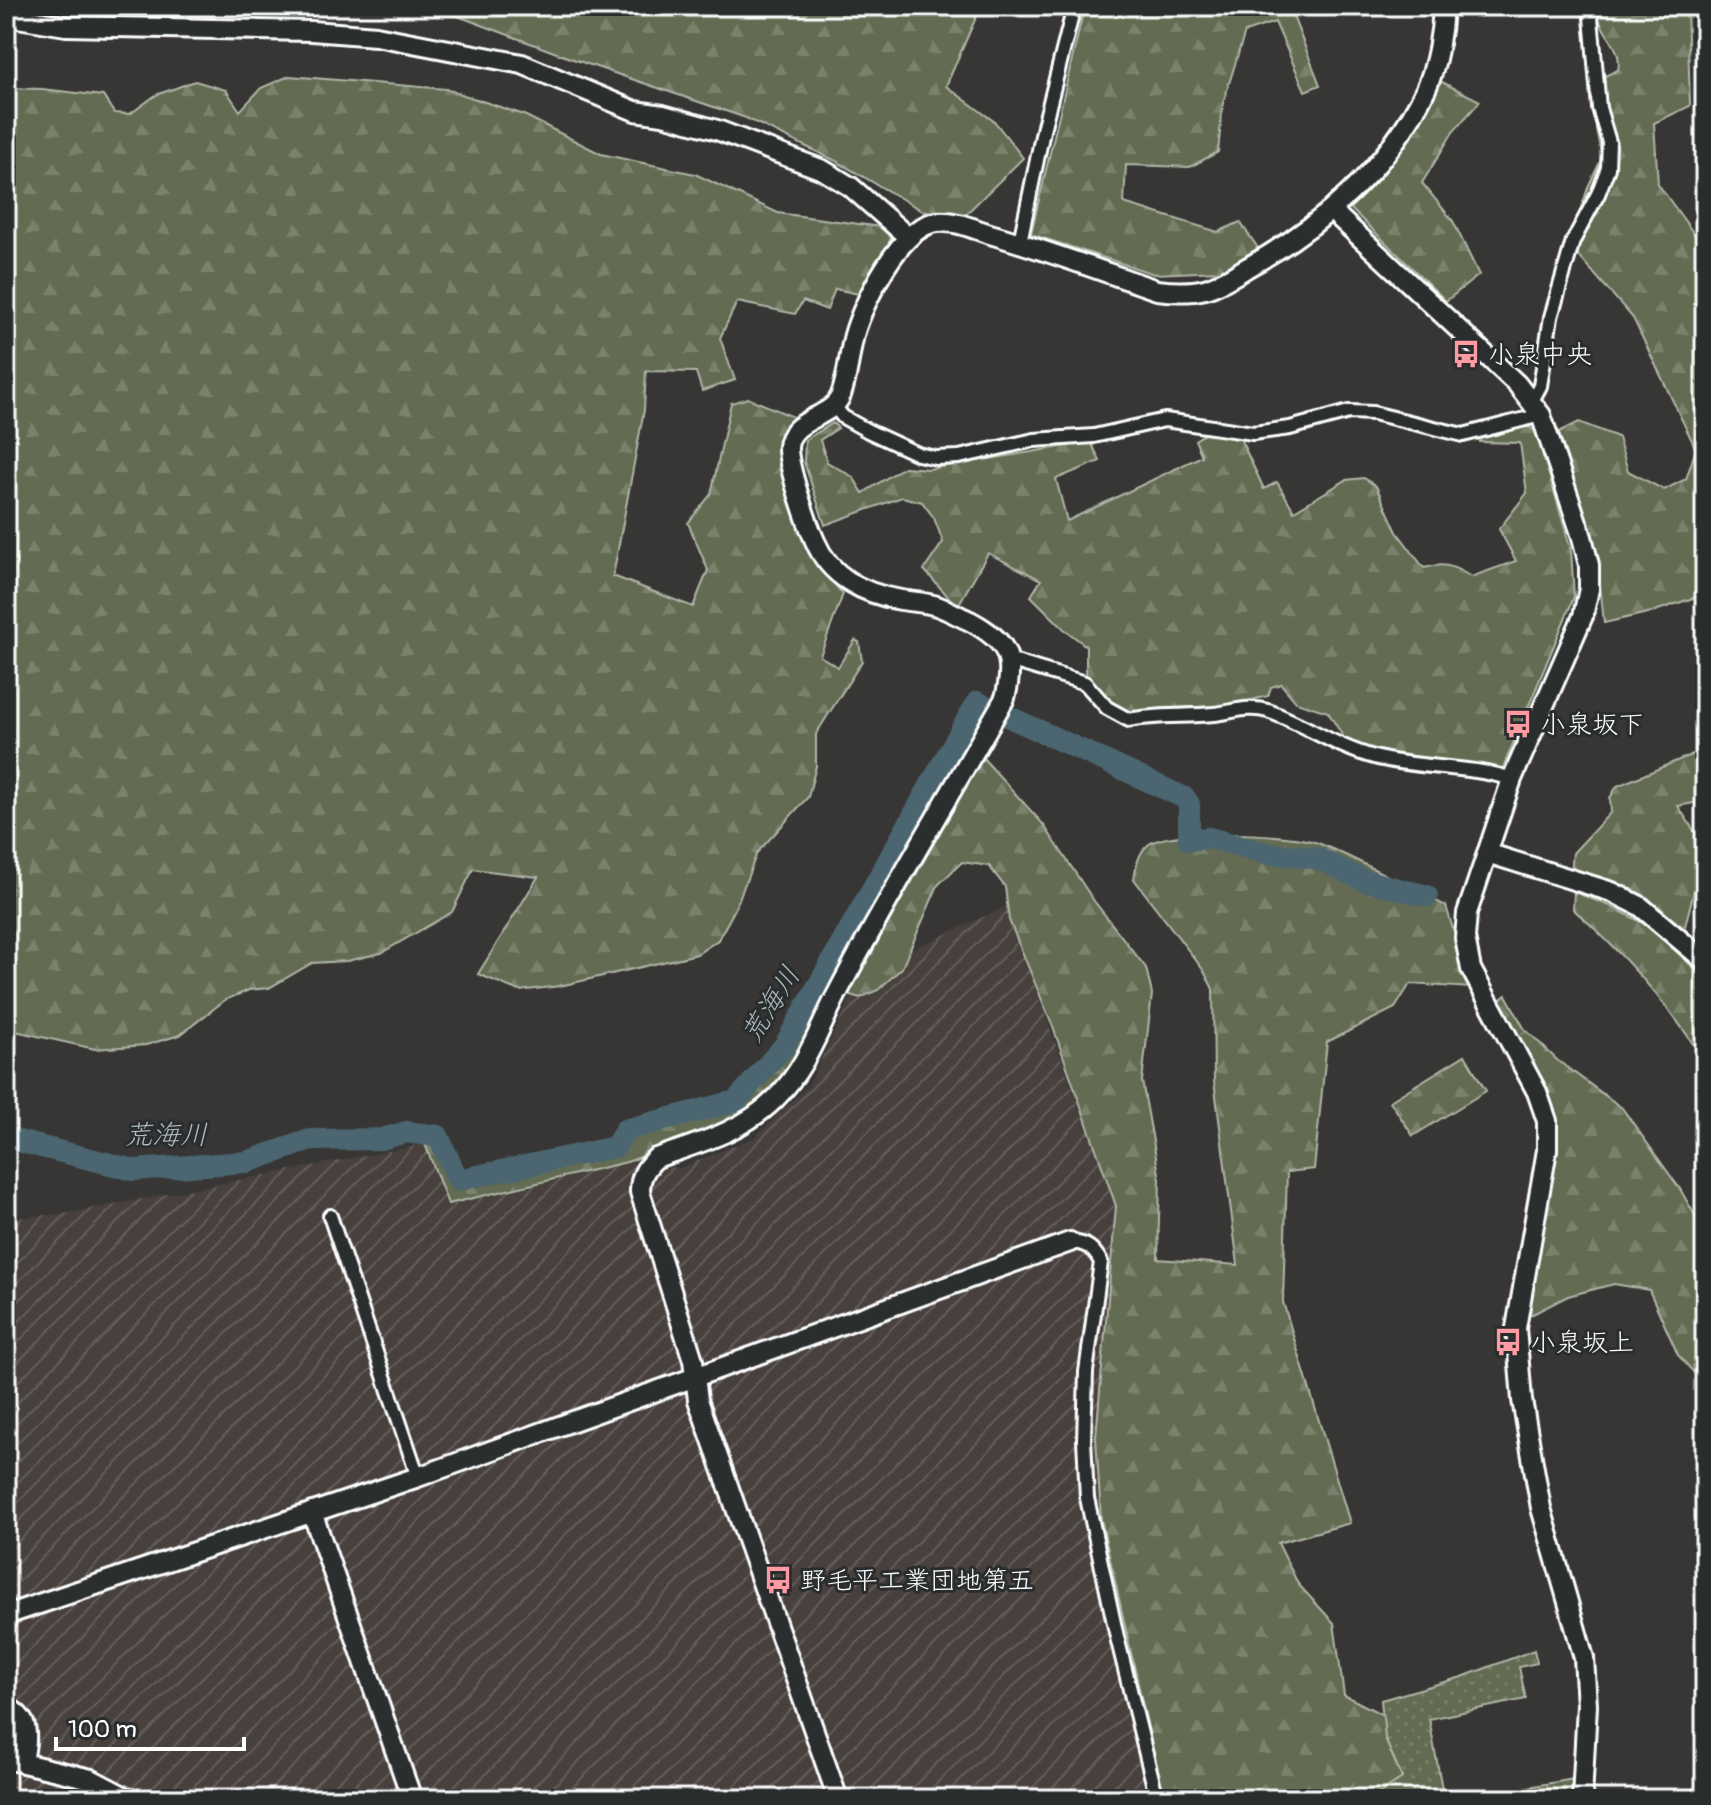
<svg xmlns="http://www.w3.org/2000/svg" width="1711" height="1805" viewBox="0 0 1711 1805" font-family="Pangolin,'Klee One',sans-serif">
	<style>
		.industrial { fill: url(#industrial-furrows) }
		.grass { fill: url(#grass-dots); stroke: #b1b6a8; stroke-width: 2 }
		.forest { fill: url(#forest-firs); stroke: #b1b6a8; stroke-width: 2 }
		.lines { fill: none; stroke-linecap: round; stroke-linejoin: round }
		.river { stroke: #4b6670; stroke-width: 22 }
		.street-casing { stroke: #fff; stroke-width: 18 }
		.secondary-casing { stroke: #fff; stroke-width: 24 }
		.street { stroke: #2a2d2e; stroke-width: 12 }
		.secondary { stroke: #2a2d2e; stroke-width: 18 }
		.labels { text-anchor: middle; stroke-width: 6; stroke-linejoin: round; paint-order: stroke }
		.poi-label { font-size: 26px; fill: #fff; stroke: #2a2d2e; text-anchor: start }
		.water-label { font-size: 28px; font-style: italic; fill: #aebabf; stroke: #2a2d2e }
	</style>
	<defs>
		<pattern id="industrial-furrows" width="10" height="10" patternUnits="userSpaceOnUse" patternTransform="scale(2)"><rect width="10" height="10" fill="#46403e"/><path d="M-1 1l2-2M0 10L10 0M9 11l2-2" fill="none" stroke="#625d5b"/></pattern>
		<pattern id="grass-dots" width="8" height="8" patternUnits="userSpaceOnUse" patternTransform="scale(2)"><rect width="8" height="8" fill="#636c52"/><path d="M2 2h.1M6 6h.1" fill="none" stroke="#7a826c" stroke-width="1.8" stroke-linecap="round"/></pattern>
		<pattern id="forest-firs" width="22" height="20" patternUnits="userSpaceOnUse" patternTransform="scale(2)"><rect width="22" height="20" fill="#636c52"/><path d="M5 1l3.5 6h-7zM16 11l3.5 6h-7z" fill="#7a826c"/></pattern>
	</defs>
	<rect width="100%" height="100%" fill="#373635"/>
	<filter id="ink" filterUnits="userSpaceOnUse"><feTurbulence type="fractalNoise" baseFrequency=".0125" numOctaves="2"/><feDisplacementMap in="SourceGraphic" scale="16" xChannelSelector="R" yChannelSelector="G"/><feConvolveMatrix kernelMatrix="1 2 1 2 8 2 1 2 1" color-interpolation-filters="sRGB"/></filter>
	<g filter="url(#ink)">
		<!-- industrial -->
		<path class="industrial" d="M 1005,907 L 1116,1206 L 1096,1437 L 1101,1519 L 1165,1799 L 6,1799 L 6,1219 L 68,1213 L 425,1144 L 448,1204 L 627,1162 L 680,1168 L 755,1137 L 808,1086 L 864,971 Z"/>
		<!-- grass -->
		<g class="grass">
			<path d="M 1534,1650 L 1537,1663 L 1519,1667 L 1526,1699 L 1429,1719 L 1444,1799 L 1370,1799 L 1402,1778 L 1385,1739 L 1381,1700 L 1462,1677 Z"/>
			<path d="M 1574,1779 L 1573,1799 L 1458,1799 Z"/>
		</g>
		<!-- forest -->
		<g class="forest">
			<path d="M 431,6 L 981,6 L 946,86 L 995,122 L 1023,158 L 965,215 L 923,211 L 834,160 L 746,118 L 570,58 Z"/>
			<path d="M 1082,6 L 1289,6 L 1320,85 L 1305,91 L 1275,22 L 1245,32 L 1223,103 L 1218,152 L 1190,167 L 1126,165 L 1124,203 L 1218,232 L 1240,222 L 1258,248 L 1221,271 L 1154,274 L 1031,234 L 1083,13 Z"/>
			<path d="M 1596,6 L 1687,6 L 1690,106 L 1654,123 L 1658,184 L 1705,249 L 1705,594 L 1652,612 L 1604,623 L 1597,555 L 1557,433 L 1579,422 L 1618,437 L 1628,471 L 1664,490 L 1686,479 L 1696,449 L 1633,318 L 1569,245 L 1589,185 L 1602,158 L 1596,129 L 1596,80 L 1618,70 C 1622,51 1610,41 1602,26 C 1599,20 1598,12 1596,6 Z"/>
			<path d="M 289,76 L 446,89 L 524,115 L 601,154 L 695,174 L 778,213 L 881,227 L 891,238 L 864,295 L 835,289 L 827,310 L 803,301 L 795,314 L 737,302 L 720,338 L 735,380 L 702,391 L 696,372 L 646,371 L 644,410 L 613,576 L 693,607 L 708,570 L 688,523 L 711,494 L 731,403 L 748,398 L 796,418 L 781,449 L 805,542 L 819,567 L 843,594 L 820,656 L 838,667 L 855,640 L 859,642 L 862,661 L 816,734 L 816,766 L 808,797 L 757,853 L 735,909 L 718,940 L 697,954 L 560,986 L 519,991 L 478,974 L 538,877 L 473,869 L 452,912 L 381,953 L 347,961 L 312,963 L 269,988 L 249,990 L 225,1000 L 180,1035 L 146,1045 L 95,1049 L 6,1029 L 6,88 L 42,89 L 103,96 L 114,113 L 130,114 L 156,95 L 195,81 L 226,90 L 240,111 L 261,88 Z"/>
			<path d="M 1440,81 L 1480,101 L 1453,132 L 1422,183 L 1453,221 L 1479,275 L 1446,301 L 1350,208 C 1390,173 1415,128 1440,81 Z"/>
			<path d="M 833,423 L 838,428 L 820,440 L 827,462 L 853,477 L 863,493 L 904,467 L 929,469 L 1091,442 L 1100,461 L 1056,479 L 1067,521 L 1202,456 L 1195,440 L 1211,430 L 1239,436 L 1264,489 L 1277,482 L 1294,511 L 1346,480 L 1364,478 L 1376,486 L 1397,532 L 1424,568 C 1444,562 1454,566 1471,577 L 1516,561 L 1499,529 L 1527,493 L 1520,443 L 1480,442 L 1479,436 L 1525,425 L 1537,432 L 1571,550 L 1574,597 L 1503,768 L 1374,753 L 1347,743 L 1328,712 L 1296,702 L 1281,684 L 1271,687 L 1268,696 L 1228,706 L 1161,708 L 1134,714 L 1122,712 L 1101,695 L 1086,675 L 1086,646 L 1064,629 L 1031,596 L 1041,580 L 988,553 L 959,604 L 955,604 L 924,570 L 943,542 L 934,518 L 922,502 L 902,497 L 825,525 L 804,462 L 805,440 Z"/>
			<path d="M 979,707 L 986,710 L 796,1059 L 766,1097 L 733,1120 L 689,1139 L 627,1162 L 448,1204 L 425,1144 L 435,1143 L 456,1185 L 618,1151 L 629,1134 L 739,1103 L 789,1048 L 926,787 Z"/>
			<path d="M 1705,749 L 1705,801 L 1678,806 L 1705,848 L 1684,930 L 1632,893 L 1571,873 L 1573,853 L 1611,812 L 1610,798 L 1617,786 Z"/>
			<path d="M 982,757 L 1043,824 L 1094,901 L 1146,968 L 1152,994 L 1142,1081 L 1160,1179 L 1158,1259 L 1238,1265 L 1214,1081 L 1213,989 L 1204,971 L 1134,879 C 1136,867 1138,853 1148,845 C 1169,828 1292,833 1318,843 C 1362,861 1404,885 1446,906 L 1471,988 L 1410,984 L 1395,1008 L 1327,1042 L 1314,1169 L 1287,1172 L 1283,1302 L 1350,1523 L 1278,1543 L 1298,1584 L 1334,1623 L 1344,1695 L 1383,1715 L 1385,1739 L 1402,1778 L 1370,1799 L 1164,1799 L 1101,1519 L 1096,1437 L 1116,1206 L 1053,1027 L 1009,920 L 1005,887 L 989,866 L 962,862 L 938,885 L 902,968 L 878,990 L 860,998 L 847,994 Z"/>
			<path d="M 1574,892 L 1613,907 L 1652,928 L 1705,979 L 1705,1063 C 1675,1011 1618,948 1573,909 Z"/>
			<path d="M 1506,995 L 1524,1028 L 1557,1060 L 1622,1108 L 1680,1189 L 1705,1233 L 1705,1385 L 1678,1355 L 1649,1290 L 1614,1284 L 1568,1296 L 1527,1317 L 1557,1140 L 1548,1097 L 1498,1001 Z"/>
			<path d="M 1465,1055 L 1486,1091 L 1413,1136 L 1390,1101 Z"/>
		</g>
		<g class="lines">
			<!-- river -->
			<path class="river" d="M 6,1138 L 134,1170 L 247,1162 L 310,1140 L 382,1139 L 406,1132 L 438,1136 L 458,1180 L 615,1147 L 625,1130 L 736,1101 L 785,1045 L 977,702 L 1185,798 L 1189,804 L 1189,840 L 1210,838 L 1265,853 L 1316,858 L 1366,881 L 1427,896"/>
			<defs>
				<g id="street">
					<path d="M 1020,242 L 1044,126 L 1072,15 L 1072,6"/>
					<path d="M 1532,401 L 1540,386 L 1551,317 L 1573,241 L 1598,194 L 1608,168 L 1609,142 L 1599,108 L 1590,6"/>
					<path d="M 834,406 L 843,417 L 868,431 L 918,454 L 936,458 L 959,457 L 1034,440 L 1094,436 L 1165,420 L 1253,433 L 1290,428 L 1349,412 L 1373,413 L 1463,435 L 1541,415"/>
					<path d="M 1009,660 L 1085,683 L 1107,708 L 1129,720 C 1157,714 1185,717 1214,714 C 1232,712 1249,705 1268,711 C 1304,724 1336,747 1374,757 C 1419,769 1467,765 1512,779"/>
					<path d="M 330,1216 L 418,1477"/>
					<path d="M 1070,1242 C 1087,1243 1093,1248 1101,1262 L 1086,1372 L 1084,1440 L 1087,1498 L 1117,1637 L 1157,1799"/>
				</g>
				<g id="secondary">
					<path d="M 6,16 L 66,26 L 312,31 L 376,36 L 522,64 L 635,111 L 663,115 L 717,130 L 823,170 L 851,187 L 908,237"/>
					<path d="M 1332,211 L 1517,384 L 1541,415 L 1582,537 L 1589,565 L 1589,589 L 1583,616 L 1512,779 L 1467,913 L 1465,938 L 1471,969 L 1537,1092 L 1547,1121 L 1547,1150 L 1516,1328 L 1522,1400 L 1541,1508 L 1584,1658 L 1587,1705 L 1582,1799"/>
					<path d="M 1487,853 L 1612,892 L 1640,906 L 1705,961"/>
					<path d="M 312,1512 L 412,1799"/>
					<path d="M 6,1615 L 418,1477 L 1070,1242"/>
					<path d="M 6,1707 C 32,1719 27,1738 23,1762"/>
					<path d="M 6,1759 L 91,1779 L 129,1799"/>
					<path d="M 838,1799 L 698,1400 L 693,1360 L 640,1192 C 640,1177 645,1168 656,1158 C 698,1143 742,1132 775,1099 C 808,1066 818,1030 839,990 C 891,891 950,795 1005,698 C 1016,657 1007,641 970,621 C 959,616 948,610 937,606 C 925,602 913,602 901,600 C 864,594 830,577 815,541 C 807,523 788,467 788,448 C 789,418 832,419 841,395 C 848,376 849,354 854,335 C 863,303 900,226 937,222 C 954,220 974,229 990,234 C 1046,250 1101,271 1157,290 C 1173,292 1189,293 1205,289 C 1220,285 1235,275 1248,267 C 1322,226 1389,167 1426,89 C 1437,65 1442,32 1443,6"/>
				</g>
			</defs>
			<!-- street casing -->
			<use href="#street" class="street-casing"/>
			<!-- secondary casing -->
			<use href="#secondary" class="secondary-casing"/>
			<!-- street -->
			<use href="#street" class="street"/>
			<!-- secondary -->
			<use href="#secondary" class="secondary"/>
		</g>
	</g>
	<!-- icons -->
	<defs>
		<symbol id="bus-bare" viewBox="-9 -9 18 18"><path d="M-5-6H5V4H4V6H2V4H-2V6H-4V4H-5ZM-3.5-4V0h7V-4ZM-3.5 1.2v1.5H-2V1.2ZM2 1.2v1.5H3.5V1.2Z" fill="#ff9aa2" stroke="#2a2d2e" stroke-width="2.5" paint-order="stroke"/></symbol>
	</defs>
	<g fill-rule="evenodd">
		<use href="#bus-bare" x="1446" y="334" width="40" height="40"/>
		<use href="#bus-bare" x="1498" y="704" width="40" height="40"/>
		<use href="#bus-bare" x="1488" y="1322" width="40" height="40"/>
		<use href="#bus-bare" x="758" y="1560" width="40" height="40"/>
	</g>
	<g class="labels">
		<!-- poi labels -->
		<g class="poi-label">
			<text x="1488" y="363">小泉中央</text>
			<text x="1540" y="733">小泉坂下</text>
			<text x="1530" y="1351">小泉坂上</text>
			<text x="800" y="1589">野毛平工業団地第五</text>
		</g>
		<!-- water labels -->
		<g class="water-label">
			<text transform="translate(770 1004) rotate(-58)" y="10">荒海川</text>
			<text x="166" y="1144">荒海川</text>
		</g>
	</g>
	<!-- margin -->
	<rect width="1711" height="1805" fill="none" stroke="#2a2d2e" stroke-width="32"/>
	<rect x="16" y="16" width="1679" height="1773" fill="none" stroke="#fff" stroke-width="3" filter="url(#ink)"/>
	<!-- scale -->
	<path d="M56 1737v12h188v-12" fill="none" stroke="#ffffff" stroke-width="4"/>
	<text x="68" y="1737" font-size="24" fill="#ffffff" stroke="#2a2d2e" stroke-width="6" paint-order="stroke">100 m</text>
</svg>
